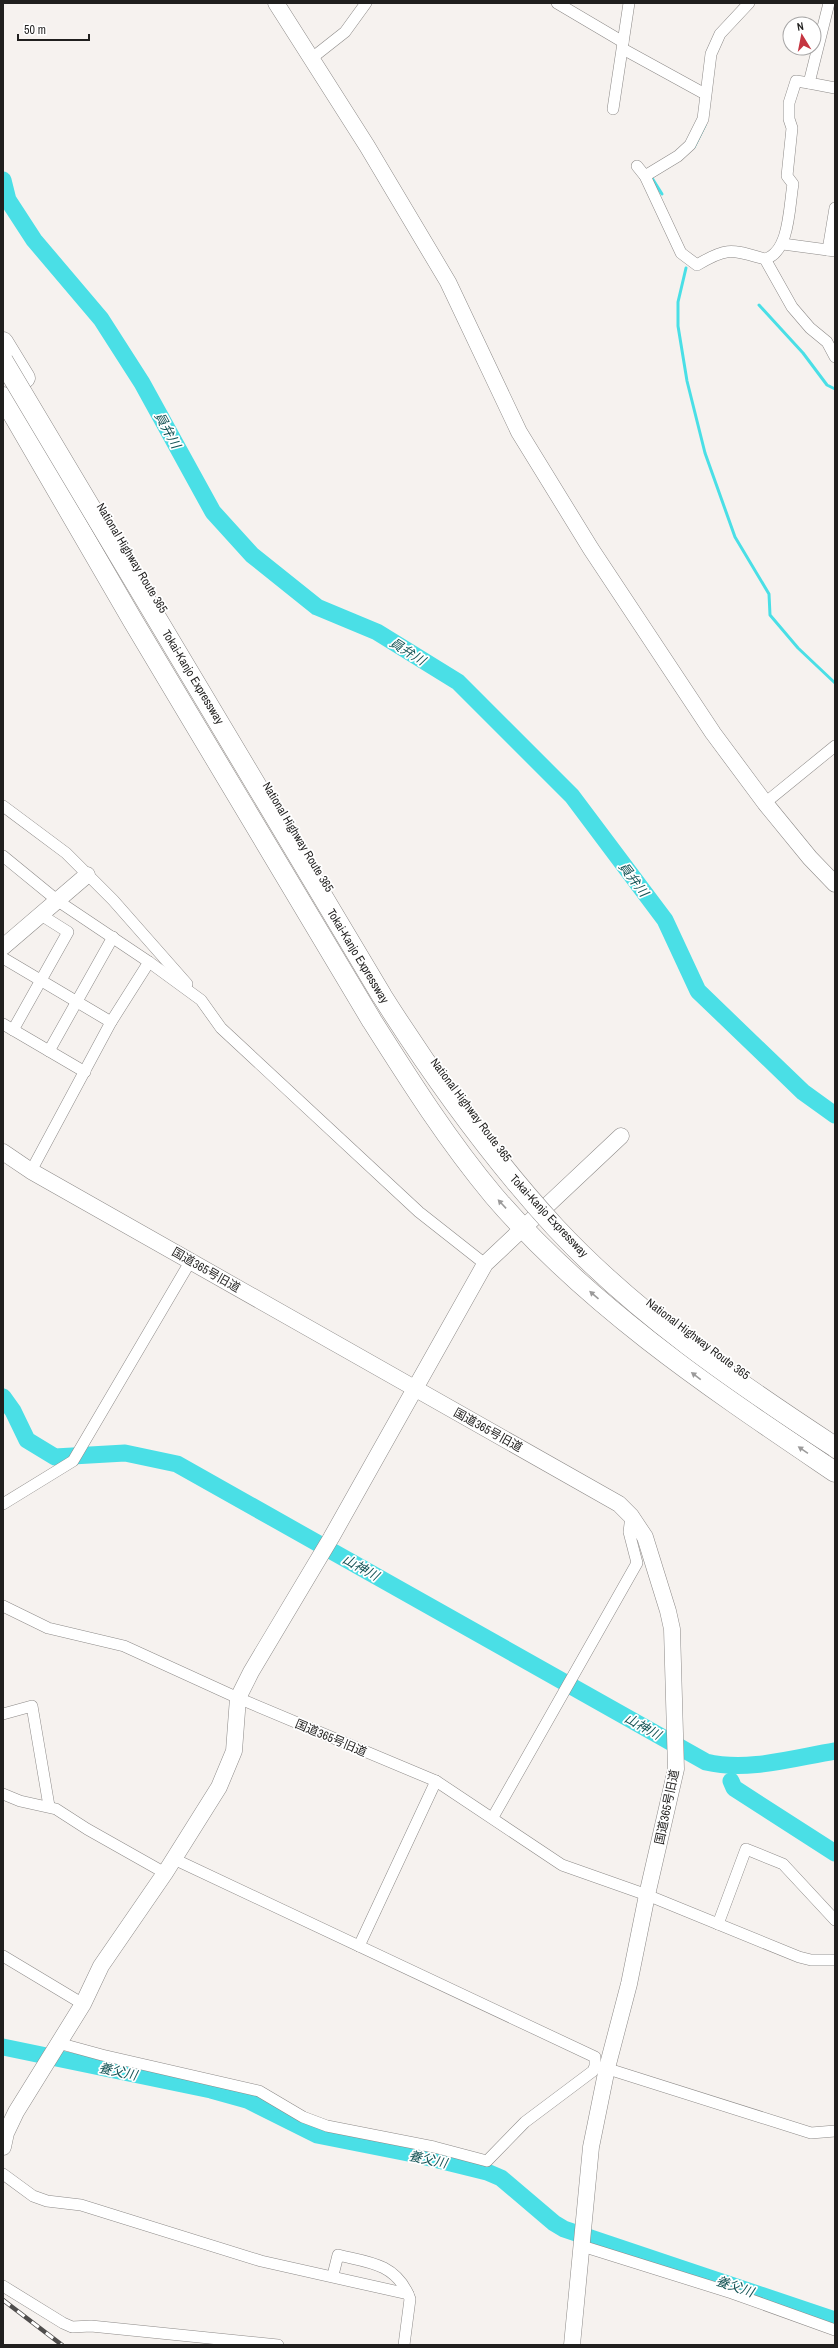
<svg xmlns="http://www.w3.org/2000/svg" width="838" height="2348" viewBox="0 0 838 2348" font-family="'Archivo Narrow','Noto Sans JP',sans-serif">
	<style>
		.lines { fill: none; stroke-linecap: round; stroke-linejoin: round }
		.stream { stroke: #4adfe6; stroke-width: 3 }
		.river { stroke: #4adfe6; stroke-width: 17 }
		.street-casing { stroke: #8d8a88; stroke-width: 12 }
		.secondary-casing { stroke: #8d8a88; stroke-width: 17 }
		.highway-casing { stroke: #8d8a88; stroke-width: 21 }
		.street { stroke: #fff; stroke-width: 11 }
		.secondary { stroke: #fff; stroke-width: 16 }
		.highway { stroke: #fff; stroke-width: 20 }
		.rail-casing { stroke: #4f4d4c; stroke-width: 4.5 }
		.rail { stroke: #fff; stroke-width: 3; stroke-dasharray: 9; stroke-linecap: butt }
		.highway-bridge-casing { stroke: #8d8a88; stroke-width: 21; stroke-linecap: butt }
		.highway-bridge { stroke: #fff; stroke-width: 20 }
		.oneway { fill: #9b9a9a }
		.labels { text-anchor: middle; stroke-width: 3.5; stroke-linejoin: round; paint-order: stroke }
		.street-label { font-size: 12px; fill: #201f1e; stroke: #fff }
		.water-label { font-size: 13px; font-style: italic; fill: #155456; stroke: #fff }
	</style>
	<rect width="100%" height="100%" fill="#f6f2ef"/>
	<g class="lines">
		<!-- stream -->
		<g class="stream">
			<path d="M 694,147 L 705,125"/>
			<path d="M 652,178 L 662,194"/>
			<path d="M 686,268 L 678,302 L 678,326 L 687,381 L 705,453 L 735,537 L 769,594 L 770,615 L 798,648 L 835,683"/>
			<path d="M 759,305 L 803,353 L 827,385 L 835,389"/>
		</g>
		<!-- river -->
		<g class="river">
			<path d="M 3,180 L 8,200 L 34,240 L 101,319 L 142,383 L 213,512 L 252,555 L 317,607 L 377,632 L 458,682 L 572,796 L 665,920 L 698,991 L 803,1092 L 835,1115"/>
			<path d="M 3,1397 L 13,1411 L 27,1440 L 55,1457 L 125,1453 L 177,1464 L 706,1762 C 748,1772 793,1758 835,1751"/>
			<path d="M 731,1781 L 734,1788 L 835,1853"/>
			<path d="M 3,2047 L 211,2090 L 247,2100 L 317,2135 L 418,2155 L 487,2172 L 501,2178 L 554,2223 L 564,2229 L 835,2320"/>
		</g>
		<defs>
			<g id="street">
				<path d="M 557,3 L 623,42"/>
				<path d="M 829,3 L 809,83 L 835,88"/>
				<path d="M 623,49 L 705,94"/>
				<path d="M 312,58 L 345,32 L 366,3"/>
				<path d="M 613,109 L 629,3"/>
				<path d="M 637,166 L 645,176 L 681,253 L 697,265 C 728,246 732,250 765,259 L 792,307 L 810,328 L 827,342 L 835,357"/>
				<path d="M 645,176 L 678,156 L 690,145 L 703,119 L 711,54 L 720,34 L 749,3"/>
				<path d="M 783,244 L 835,251"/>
				<path d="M 828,250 L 835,208"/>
				<path d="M 765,259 C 790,252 789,206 793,184 L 787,176 L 792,128 L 789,119 L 789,103 L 796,81 L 809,83"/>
				<path d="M 765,803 L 835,746"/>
				<path d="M 3,806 L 66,853 L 113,900 L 187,984"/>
				<path d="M 3,856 L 58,901 L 149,962 L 201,1000 L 221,1028 L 419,1212 L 485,1264"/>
				<path d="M 3,958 L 111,1022"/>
				<path d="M 3,1024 L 85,1072"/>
				<path d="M 13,1030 L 68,932 L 41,915"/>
				<path d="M 49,1051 L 113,937"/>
				<path d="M 31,1171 L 111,1022 L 149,962"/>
				<path d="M 3,1504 L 73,1461 L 190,1262"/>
				<path d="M 3,1606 L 48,1628 L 124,1646 L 238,1698 L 436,1781 L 562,1865 L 647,1895 L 799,1957 L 811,1960 L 835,1960"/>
				<path d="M 3,1714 L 32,1706 L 49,1806"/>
				<path d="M 3,1794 L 20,1801 L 56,1809 L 87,1829 L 165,1873"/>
				<path d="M 493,1817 L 637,1563 L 629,1532 L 631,1516"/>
				<path d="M 718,1924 L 746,1849 L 783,1864 L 835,1920"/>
				<path d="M 359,1946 L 436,1781"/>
				<path d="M 3,1956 L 83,2004"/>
				<path d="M 58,2043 L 102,2055 L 259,2091 L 303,2117 L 327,2126 L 434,2147 L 487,2161 L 525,2122 L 593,2071 L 595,2066 L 595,2057 L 174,1859"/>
				<path d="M 602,2067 L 811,2133 L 835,2131"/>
				<path d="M 3,2174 L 33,2196 L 47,2201 L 81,2205 L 261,2261 L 408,2294 L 410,2299 L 404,2345"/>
				<path d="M 582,2246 L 732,2293 L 835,2330"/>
				<path d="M 333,2275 L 338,2255 C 367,2262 394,2263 408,2294"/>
				<path d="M 3,2286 L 63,2323 L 72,2327 L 91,2326 L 278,2345"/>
			</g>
			<g id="secondary">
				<path d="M 276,3 L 367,146 L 448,282 L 519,432 L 591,549 L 713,733 L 765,803 L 810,858 L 835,884"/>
				<path d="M 3,947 L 87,875"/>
				<path d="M 3,1152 L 31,1171 L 619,1504 L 631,1516 L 645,1537 L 668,1611 L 672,1629 L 676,1769 L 647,1895 L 629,1984 L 607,2068 L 591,2147 L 572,2345"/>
				<path d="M 3,2147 L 6,2133 L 16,2112 L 83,2004 L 101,1966 L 165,1873 L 219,1787 L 234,1751 L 238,1698 L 251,1672 L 331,1538 L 485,1264 L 621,1136"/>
			</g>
			<g id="highway">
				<path d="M 3,342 L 25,378"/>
				<path d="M 3,397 L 133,621 L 372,1021 C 410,1081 448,1141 494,1196 C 590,1308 714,1390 835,1472"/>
			</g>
		</defs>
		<!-- street casing -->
		<use href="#street" class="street-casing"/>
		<!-- secondary casing -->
		<use href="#secondary" class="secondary-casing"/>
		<!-- highway casing -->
		<use href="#highway" class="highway-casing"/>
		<!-- street -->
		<use href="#street" class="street"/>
		<!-- secondary -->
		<use href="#secondary" class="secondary"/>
		<!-- highway -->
		<use href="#highway" class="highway"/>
		<defs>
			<path id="rail" d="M 3,2300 L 62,2345"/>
		</defs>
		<!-- rail casing -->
		<use href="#rail" class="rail-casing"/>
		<!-- rail -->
		<use href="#rail" class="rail"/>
		<defs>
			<path id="highway-bridge" d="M 3,361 L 382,996 C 434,1078 490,1156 555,1227 C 636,1314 736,1382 835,1447"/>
		</defs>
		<!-- highway-bridge casing -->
		<use href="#highway-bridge" class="highway-bridge-casing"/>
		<!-- highway-bridge -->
		<use href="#highway-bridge" class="highway-bridge"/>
	</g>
	<!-- one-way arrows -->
	<defs><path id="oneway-solid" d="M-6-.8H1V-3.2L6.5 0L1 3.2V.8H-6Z"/></defs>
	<g class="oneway">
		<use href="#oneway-solid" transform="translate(502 1204) rotate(-133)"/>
		<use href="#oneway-solid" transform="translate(594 1295) rotate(-139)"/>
		<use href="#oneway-solid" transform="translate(696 1376) rotate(-143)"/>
		<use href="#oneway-solid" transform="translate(803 1450) rotate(-146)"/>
	</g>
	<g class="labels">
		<!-- street labels -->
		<g class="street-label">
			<text transform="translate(132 558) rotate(59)" y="4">National Highway Route 365</text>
			<text transform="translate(193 677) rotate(59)" y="4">Tokai-Kanjo Expressway</text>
			<text transform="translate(298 837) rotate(59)" y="4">National Highway Route 365</text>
			<text transform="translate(358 956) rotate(59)" y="4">Tokai-Kanjo Expressway</text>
			<text transform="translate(471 1110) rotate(53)" y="4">National Highway Route 365</text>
			<text transform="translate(549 1216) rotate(47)" y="4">Tokai-Kanjo Expressway</text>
			<text transform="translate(206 1270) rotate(30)" y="4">国道365号旧道</text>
			<text transform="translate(698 1339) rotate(37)" y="4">National Highway Route 365</text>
			<text transform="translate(488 1430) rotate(29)" y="4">国道365号旧道</text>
			<text transform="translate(331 1738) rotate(23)" y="4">国道365号旧道</text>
			<text transform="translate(667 1807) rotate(-78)" y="4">国道365号旧道</text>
		</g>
		<!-- water labels -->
		<g class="water-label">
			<text transform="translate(168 430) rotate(61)" y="5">員弁川</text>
			<text transform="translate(408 651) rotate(32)" y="5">員弁川</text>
			<text transform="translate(634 879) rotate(53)" y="5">員弁川</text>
			<text transform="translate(361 1567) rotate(29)" y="5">山神川</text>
			<text transform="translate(643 1726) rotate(29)" y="5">山神川</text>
			<text transform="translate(118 2071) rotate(12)" y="5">養父川</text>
			<text transform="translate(428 2159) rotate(12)" y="5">養父川</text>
			<text transform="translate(735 2286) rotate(19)" y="5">養父川</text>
		</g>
	</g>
	<!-- border -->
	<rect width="838" height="2348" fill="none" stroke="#201f1e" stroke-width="8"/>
	<!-- north arrow -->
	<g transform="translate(802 36) rotate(350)"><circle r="19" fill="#ffffff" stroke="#a6a5a5"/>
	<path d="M0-3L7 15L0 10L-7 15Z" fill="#c53541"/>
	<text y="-6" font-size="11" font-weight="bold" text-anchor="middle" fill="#201f1e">N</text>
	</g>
	<!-- scale -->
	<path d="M18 34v6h71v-6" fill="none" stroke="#201f1e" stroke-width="2"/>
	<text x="24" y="34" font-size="12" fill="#201f1e" stroke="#ffffff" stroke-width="3" paint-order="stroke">50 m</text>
</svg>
